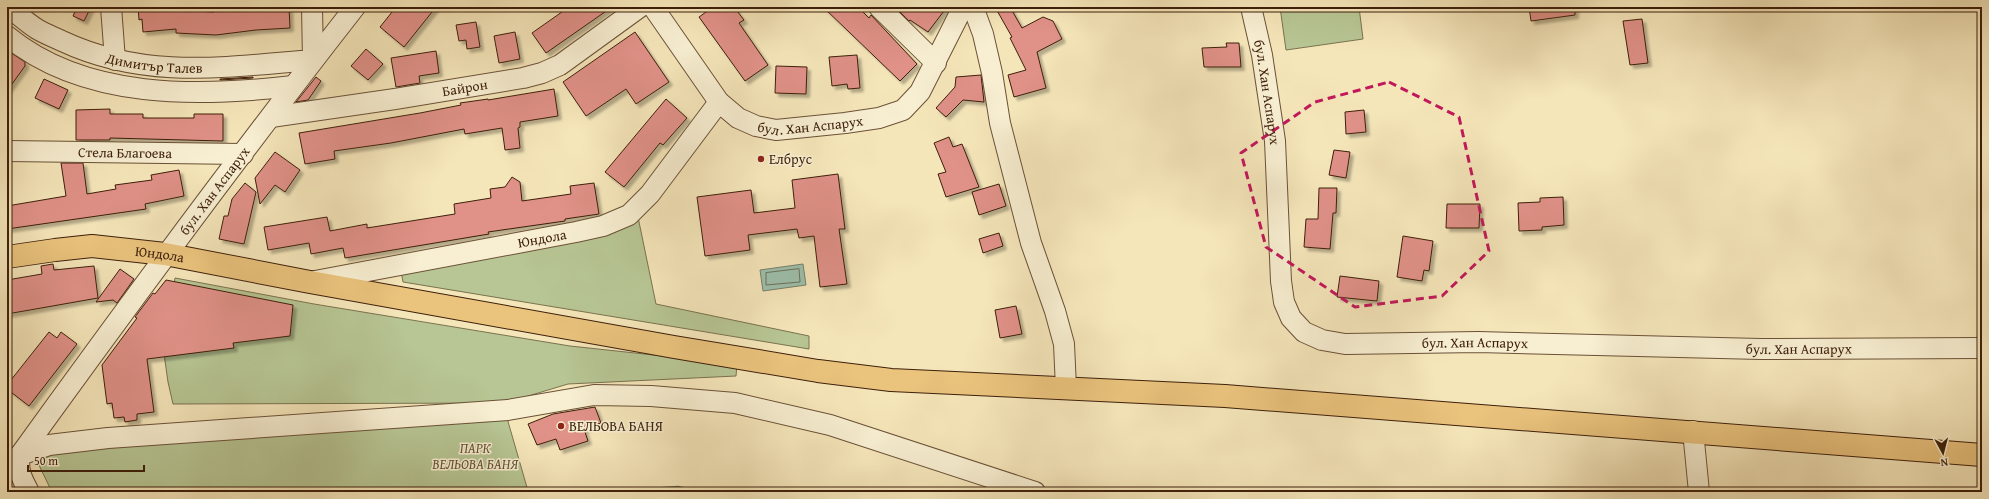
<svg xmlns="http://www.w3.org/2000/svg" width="1989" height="499" viewBox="0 0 1989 499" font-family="'Gentium Book Plus',serif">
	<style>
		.green { fill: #b7c694; stroke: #7a7250 }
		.water { fill: #9dc0ac; stroke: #77806c }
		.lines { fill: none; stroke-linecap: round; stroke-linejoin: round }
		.shore { stroke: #6d705c; stroke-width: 1 }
		.stream { stroke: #77806c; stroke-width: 4.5 }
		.building { fill: #e09188; stroke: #3d1f0b; filter: url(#shadow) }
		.minor-casing { stroke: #6b5137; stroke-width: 22 }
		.major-casing { stroke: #3d1f0b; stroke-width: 24 }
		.minor { stroke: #f8efd2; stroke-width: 20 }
		.major { stroke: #eac37d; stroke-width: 22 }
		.marked { fill: none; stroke: #c2185b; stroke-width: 3; stroke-dasharray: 8 5; stroke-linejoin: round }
		.poi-dot { fill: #8f2418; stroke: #f8efd2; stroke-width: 1.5 }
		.labels { text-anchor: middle; stroke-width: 3; stroke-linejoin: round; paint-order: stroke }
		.street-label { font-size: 14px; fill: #3d1f0b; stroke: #f8efd2 }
		.poi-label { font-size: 14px; fill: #3d1f0b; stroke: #f8efd2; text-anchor: start }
		.park-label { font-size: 14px; font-style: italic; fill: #625134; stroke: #f8efd2 }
	</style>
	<defs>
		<filter id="shadow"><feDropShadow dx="3.5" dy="3.5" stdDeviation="1" flood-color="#0004"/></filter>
	</defs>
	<rect width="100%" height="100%" fill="#f5e6ba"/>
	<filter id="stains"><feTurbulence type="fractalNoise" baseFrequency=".005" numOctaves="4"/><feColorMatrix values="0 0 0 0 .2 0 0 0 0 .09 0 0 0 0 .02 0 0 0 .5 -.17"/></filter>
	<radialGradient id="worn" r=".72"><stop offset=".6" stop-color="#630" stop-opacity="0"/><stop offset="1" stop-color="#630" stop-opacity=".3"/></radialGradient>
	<!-- green -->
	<g class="green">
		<path d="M 1280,7 L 1359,7 L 1363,39 L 1286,50 Z"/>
		<path d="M 638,217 L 656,304 L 809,336 L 809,349 L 403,282 L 400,266 Z"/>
		<path d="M 175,278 L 314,304 L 570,346 L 737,364 L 736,376 L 568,384 L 505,403 L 173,404 L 168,382 L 164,354 Z"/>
		<path d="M 507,418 L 528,491 L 52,492 L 35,457 L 91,445 Z"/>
	</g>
	<!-- water -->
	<path class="water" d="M 803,264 L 806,285 L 763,291 L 760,270 Z"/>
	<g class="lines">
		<!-- shore -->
		<path class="shore" d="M 799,269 L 800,282 L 766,285 L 766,273 Z"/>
		<!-- stream -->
		<path class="stream" d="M 619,492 L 678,488 L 696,492"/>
	</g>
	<!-- building -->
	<g class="building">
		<path d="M 77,7 L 91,7 L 84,21 L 73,16 Z"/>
		<path d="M 138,7 L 175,7 L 175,10 L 214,12 L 213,7 L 289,7 L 290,28 L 256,30 L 216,35 L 176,33 L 176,29 L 143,32 L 142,19 L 139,20 Z"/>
		<path d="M 396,7 L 436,7 L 404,47 L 380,27 Z"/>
		<path d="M 569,7 L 612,7 L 546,53 L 532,33 Z"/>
		<path d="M 713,7 L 734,7 L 744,20 L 739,23 L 768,65 L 745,81 L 699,17 Z"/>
		<path d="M 823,7 L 858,7 L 869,18 L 871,15 L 917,64 L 900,81 Z"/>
		<path d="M 895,7 L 947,7 L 928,32 L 910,20 L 909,21 Z"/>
		<path d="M 995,7 L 1010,7 L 1022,28 L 1043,17 L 1053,21 L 1062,39 L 1037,52 L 1046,88 L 1014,97 L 1008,75 L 1026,70 L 1010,38 L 1012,37 Z"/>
		<path d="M 1529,7 L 1575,7 L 1575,15 L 1531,21 Z"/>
		<path d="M 1642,19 L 1648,63 L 1630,65 L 1623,21 Z"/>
		<path d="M 476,22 L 480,47 L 467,49 L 466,40 L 459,41 L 456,25 Z"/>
		<path d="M 515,32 L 520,59 L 499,63 L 494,36 Z"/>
		<path d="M 635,32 L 669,82 L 636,104 L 626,89 L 586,116 L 563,82 Z"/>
		<path d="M 1226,43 L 1239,43 L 1241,67 L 1204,67 L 1202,48 L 1227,47 Z"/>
		<path d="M 366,49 L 383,64 L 368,80 L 351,66 Z"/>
		<path d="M 7,50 L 25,62 L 25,66 L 7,91 Z"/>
		<path d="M 436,51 L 439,73 L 419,76 L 420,83 L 396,87 L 391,58 Z"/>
		<path d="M 857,55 L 860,88 L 848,89 L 847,84 L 832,86 L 829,57 Z"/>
		<path d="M 776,66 L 807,67 L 806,94 L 775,93 Z"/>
		<path d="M 981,75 L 984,102 L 963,100 L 946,117 L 936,108 L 955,87 L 956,77 Z"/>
		<path d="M 253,77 L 253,78 L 220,80 L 220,79 Z"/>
		<path d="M 316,77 L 321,81 L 308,100 L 296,102 Z"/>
		<path d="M 44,79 L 68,90 L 59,109 L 35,98 Z"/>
		<path d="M 554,89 L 558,116 L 520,122 L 520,127 L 518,128 L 520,148 L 505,150 L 502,128 L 465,134 L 464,129 L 391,143 L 334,151 L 335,159 L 305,164 L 299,133 L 420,113 L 461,105 L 460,103 L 488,99 L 488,100 Z"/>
		<path d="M 666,99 L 687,118 L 663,145 L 660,143 L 624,187 L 605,172 Z"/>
		<path d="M 110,109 L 110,114 L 143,114 L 143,118 L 194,118 L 194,114 L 223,114 L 223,141 L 110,138 L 110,140 L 76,140 L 76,110 Z"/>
		<path d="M 1364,110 L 1366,132 L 1346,134 L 1345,112 Z"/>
		<path d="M 949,137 L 953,147 L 962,144 L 979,187 L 946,197 L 938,174 L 946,172 L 934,143 Z"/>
		<path d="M 1334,150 L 1350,152 L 1346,178 L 1329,175 Z"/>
		<path d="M 275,152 L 300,170 L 285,192 L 275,185 L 260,204 L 255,178 Z"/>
		<path d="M 61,163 L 83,163 L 87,194 L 116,189 L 115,185 L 152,180 L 151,175 L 179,170 L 184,196 L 145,204 L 146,209 L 7,229 L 7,206 L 66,196 Z"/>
		<path d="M 838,174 L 845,229 L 839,229 L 847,284 L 820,287 L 814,236 L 799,238 L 797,229 L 748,235 L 750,250 L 705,256 L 697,197 L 751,190 L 754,213 L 795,208 L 792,180 Z"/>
		<path d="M 512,177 L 520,182 L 522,201 L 571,194 L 570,186 L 594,183 L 599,214 L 565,219 L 565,221 L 488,232 L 489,234 L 345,258 L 343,248 L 311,254 L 309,243 L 268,250 L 264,227 L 327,217 L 330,231 L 367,224 L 367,228 L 455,214 L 454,204 L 491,198 L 490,189 L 505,187 Z"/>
		<path d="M 245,183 L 256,192 L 244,244 L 219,239 L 224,216 L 228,216 L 232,199 Z"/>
		<path d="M 999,184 L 1006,206 L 979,215 L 972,192 Z"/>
		<path d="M 1319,188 L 1337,188 L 1336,213 L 1333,213 L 1330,249 L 1304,247 L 1306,219 L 1318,219 Z"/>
		<path d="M 1563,197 L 1564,225 L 1542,227 L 1542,230 L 1519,231 L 1518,203 L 1540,202 L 1540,198 Z"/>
		<path d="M 1447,204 L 1480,204 L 1479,228 L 1446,228 Z"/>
		<path d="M 999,233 L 1003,246 L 983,253 L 979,239 Z"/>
		<path d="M 1403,236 L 1433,241 L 1429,271 L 1424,270 L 1422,281 L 1397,277 Z"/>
		<path d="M 53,264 L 54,270 L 94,266 L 98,298 L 7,314 L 7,280 L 42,274 L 41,266 Z"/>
		<path d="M 120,269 L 134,279 L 117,303 L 113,300 L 96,302 Z"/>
		<path d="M 1340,276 L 1379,281 L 1377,301 L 1337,297 Z"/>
		<path d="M 166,280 L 293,305 L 290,336 L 233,343 L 234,348 L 147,359 L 154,412 L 137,414 L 137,420 L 125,422 L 124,417 L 114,418 L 112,403 L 107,404 L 102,365 L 137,318 L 135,317 L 153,293 L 155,294 Z"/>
		<path d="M 1016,306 L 1022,334 L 1000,338 L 995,310 Z"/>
		<path d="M 49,332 L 57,338 L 61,332 L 77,344 L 29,406 L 7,389 L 7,385 Z"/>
		<path d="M 595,407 L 601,423 L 584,429 L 588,441 L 560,450 L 556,439 L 537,445 L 528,424 L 553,414 Z"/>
	</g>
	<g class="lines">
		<defs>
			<g id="minor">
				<path id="s1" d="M 8,7 C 18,14 27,23 37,29 C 45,34 54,37 62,41 C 145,80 225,67 313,60 L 312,7"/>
				<path d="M 111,7 L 115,60"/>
				<path id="s2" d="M 653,7 L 719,102 L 738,118 L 756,126 L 776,130 L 845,123 L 879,118 L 903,110 L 920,92 L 963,7"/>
				<path d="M 879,7 L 936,63"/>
				<path d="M 973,7 L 983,34 L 992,73 L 1000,123 L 1031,243 L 1055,311 L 1064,344 L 1066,388"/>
				<path id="s3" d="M 1251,7 L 1262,55 L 1275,141 L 1281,281 L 1284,302 L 1291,318 L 1304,332 L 1322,340 L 1345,344 L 1478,342 L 1761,349 L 1982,348"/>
				<path d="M 7,36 C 85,100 199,97 293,86"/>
				<path id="s4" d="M 271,117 L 395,99 L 523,78 L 542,73 L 560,65 L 640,7"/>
				<path id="s5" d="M 7,151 L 243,154"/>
				<path id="s6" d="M 315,281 L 576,232 L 603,226 L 629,215 L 650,194 L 719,102"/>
				<path d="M 1693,431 L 1699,492"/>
				<path d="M 20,455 L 49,445 L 108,438 L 508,410 L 594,395 L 651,396 L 735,403 L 830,425 L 1035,492"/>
				<path id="s7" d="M 29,492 C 22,479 17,470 20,455 C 129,304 240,154 355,7"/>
			</g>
			<g id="major">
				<path id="s8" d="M 7,257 L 55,250 L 92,246 L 165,254 L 310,282 L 674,347 L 818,371 L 891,380 L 1225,396 L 1982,455"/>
			</g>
		</defs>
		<!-- minor casing -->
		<use href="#minor" class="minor-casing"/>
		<!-- major casing -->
		<use href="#major" class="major-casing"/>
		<!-- minor -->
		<use href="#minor" class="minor"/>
		<!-- major -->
		<use href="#major" class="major"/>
	</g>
	<!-- marked area -->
	<path class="marked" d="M 1389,82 L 1459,117 L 1489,251 L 1442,296 L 1355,307 L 1266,247 L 1241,153 L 1315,102 Z"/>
	<!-- markers -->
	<g class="poi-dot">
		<circle cx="761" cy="159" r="4"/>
		<circle cx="561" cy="426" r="4"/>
	</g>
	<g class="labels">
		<!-- street labels -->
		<g class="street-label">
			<text dy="5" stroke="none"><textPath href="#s1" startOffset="160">Димитър Талев</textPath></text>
			<text dy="5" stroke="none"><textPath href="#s4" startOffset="196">Байрон</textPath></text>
			<text dy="5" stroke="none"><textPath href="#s3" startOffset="87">бул. Хан Аспарух</textPath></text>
			<text dy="5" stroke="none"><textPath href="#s2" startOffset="215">бул. Хан Аспарух</textPath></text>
			<text dy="5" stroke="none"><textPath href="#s5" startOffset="118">Стела Благоева</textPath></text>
			<text dy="5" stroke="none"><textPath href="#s7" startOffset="367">бул. Хан Аспарух</textPath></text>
			<text dy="5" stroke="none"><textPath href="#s6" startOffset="231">Юндола</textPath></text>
			<text dy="5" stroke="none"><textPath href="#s8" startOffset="154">Юндола</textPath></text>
			<text dy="5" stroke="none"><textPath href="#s3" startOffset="507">бул. Хан Аспарух</textPath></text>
			<text dy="5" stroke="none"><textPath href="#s3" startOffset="831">бул. Хан Аспарух</textPath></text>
		</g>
		<!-- poi labels -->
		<g class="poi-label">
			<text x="769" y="164">Елбрус</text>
			<text x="569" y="431">ВЕЛЬОВА БАНЯ</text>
		</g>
		<!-- park labels -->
		<g class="park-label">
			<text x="475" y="453">ПАРК<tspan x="475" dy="16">ВЕЛЬОВА БАНЯ</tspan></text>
		</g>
	</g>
	<!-- margin -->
	<rect width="1989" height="499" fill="none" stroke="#f5e6ba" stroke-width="24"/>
	<rect x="8" y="8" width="1973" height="483" fill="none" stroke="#3d1f0b" stroke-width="2"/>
	<rect x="12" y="12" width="1965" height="475" fill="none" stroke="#3d1f0b"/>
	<!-- north arrow -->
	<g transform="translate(1943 453) rotate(173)" stroke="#f8efd2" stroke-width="3" paint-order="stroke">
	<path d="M0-3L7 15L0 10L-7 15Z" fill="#3d1f0b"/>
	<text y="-6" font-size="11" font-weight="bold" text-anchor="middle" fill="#3d1f0b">N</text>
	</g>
	<!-- scale -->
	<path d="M28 465v6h116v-6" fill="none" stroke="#3d1f0b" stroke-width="2"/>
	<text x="34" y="465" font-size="12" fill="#3d1f0b" stroke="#f8efd2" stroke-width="3" paint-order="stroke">50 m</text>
	<rect width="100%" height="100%" filter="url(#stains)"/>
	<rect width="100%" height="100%" fill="url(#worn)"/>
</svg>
